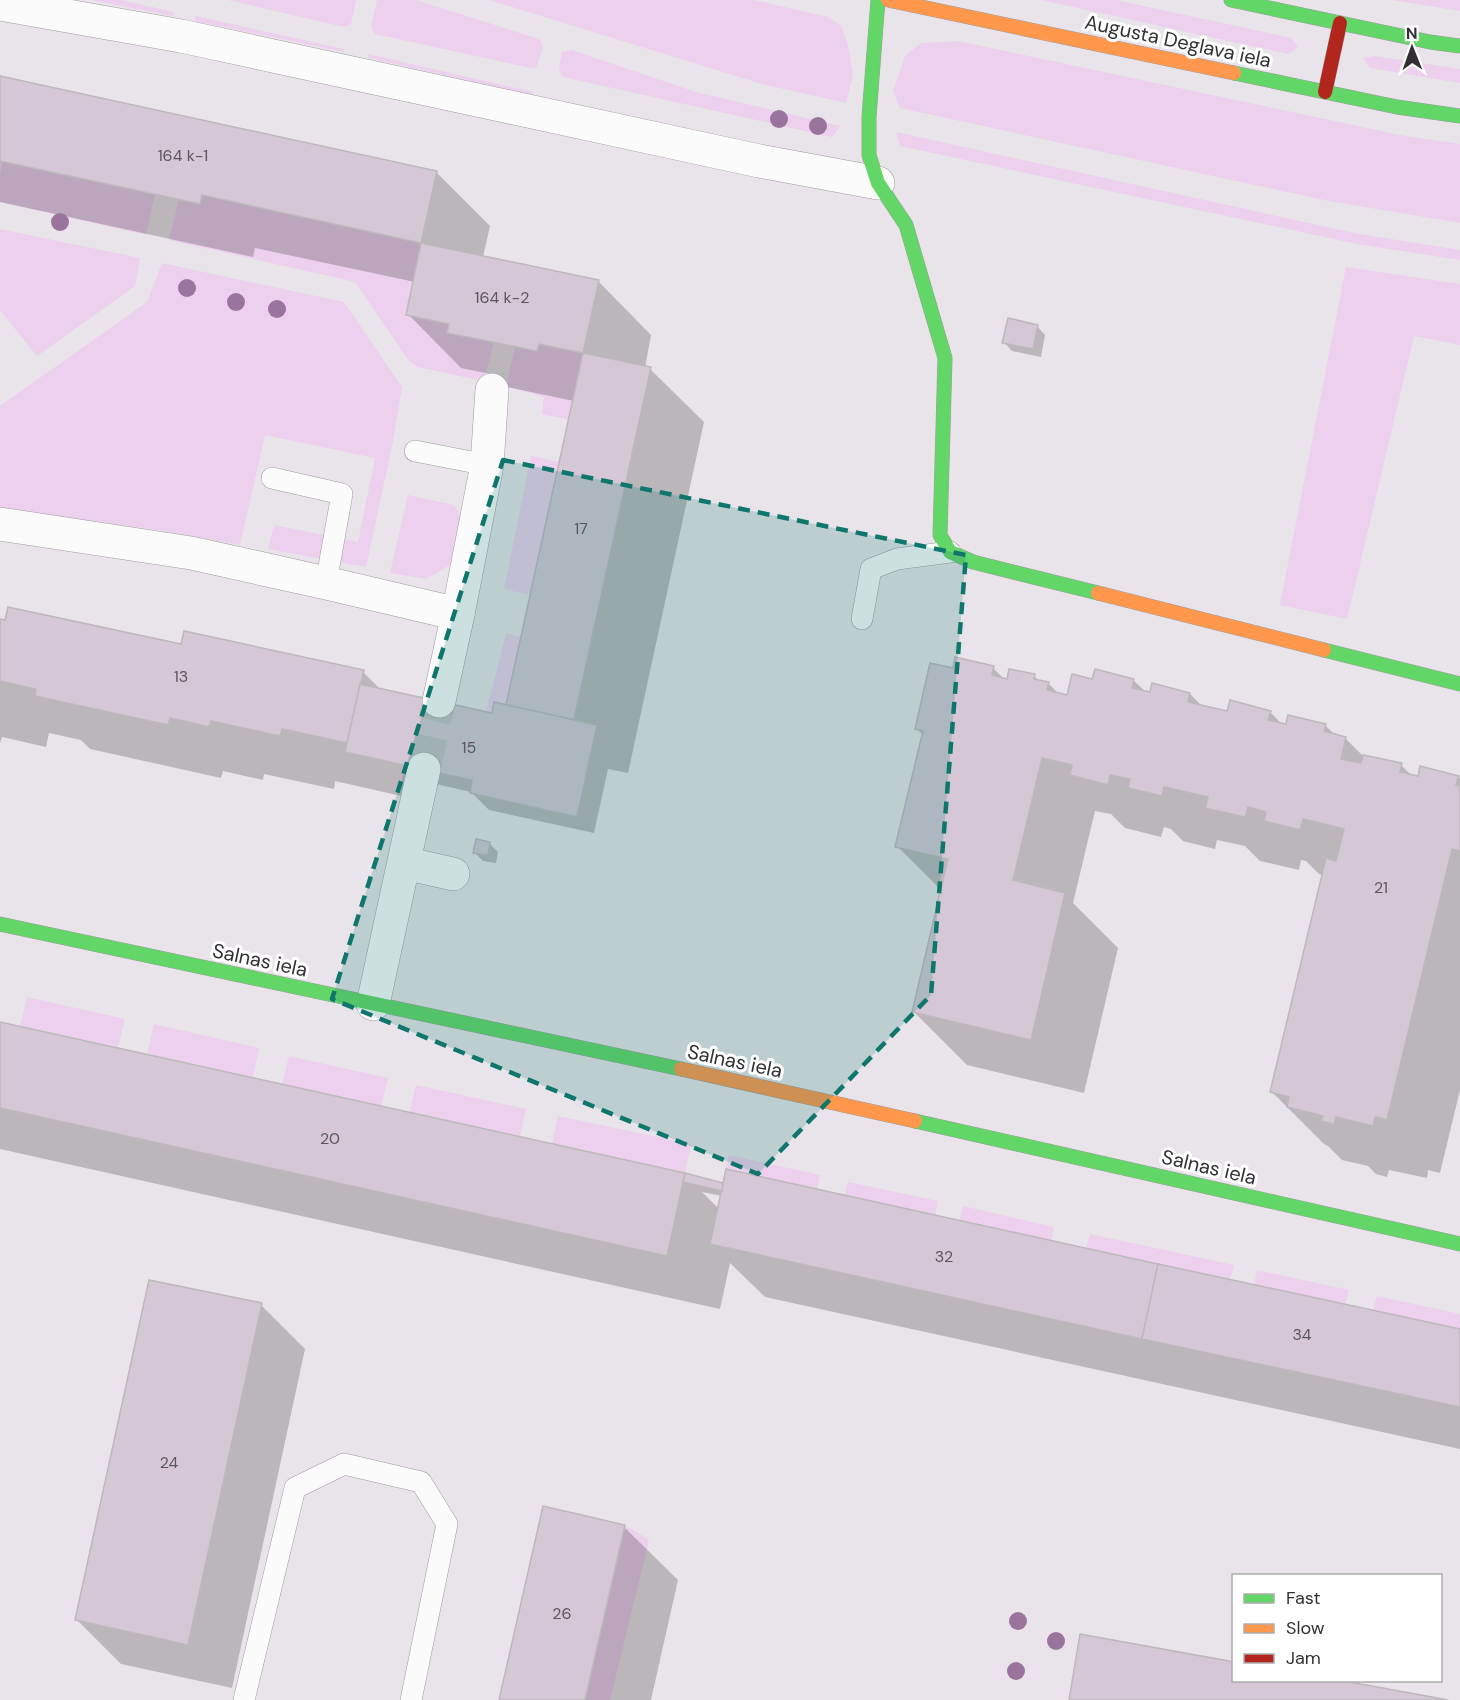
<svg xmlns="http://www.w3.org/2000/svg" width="1460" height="1700" viewBox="0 0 1460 1700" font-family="'DM Sans',sans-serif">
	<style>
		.green { fill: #ecd0ed }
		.shadow { fill: #0003; fill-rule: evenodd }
		.building { fill: #d5c7d5; stroke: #bcb8bc; stroke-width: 1.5 }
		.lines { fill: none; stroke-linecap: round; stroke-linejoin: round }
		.street-tunnel { stroke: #c4c0c5; stroke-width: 33; stroke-dasharray: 33 16; stroke-linecap: butt }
		.lane-casing { stroke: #9f9b9f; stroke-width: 22 }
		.street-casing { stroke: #9f9b9f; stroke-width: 34 }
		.fast-casing { stroke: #9f9b9f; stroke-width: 15 }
		.slow-casing { stroke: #9f9b9f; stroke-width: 15 }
		.jam-casing { stroke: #9f9b9f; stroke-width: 15 }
		.lane { stroke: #fcfbfc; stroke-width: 21 }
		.street { stroke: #fcfbfc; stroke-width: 33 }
		.fast { stroke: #63d668; stroke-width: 14 }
		.slow { stroke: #ff974d; stroke-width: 14 }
		.jam { stroke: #b3261e; stroke-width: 14 }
		.tree { fill: #9b749d }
		.marked { fill: #0f766e; fill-opacity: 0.2; stroke: #0f766e; stroke-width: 4.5; stroke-dasharray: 12 8; stroke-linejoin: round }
		.labels { text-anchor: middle; stroke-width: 6; stroke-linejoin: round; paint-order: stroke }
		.number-label { font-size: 16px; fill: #5b565c }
		.street-label { font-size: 20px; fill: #323033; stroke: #fff }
	</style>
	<rect width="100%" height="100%" fill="#e9e4e9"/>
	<!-- green -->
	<g class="green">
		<path d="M 91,0 L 121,0 L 174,12 L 173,16 Z"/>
		<path d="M 228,0 L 356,0 L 351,24 L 344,27 Z"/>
		<path d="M 377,0 L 416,0 L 539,39 L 543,46 L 537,67 L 531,68 L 375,34 L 371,27 Z"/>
		<path d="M 489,0 L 754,0 L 828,17 L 841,26 L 848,45 L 853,75 L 846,103 L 762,84 Z"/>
		<path d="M 1041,0 L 1116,0 L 1291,38 L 1298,47 L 1288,54 Z"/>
		<path d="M 1392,0 L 1460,0 L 1460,11 Z"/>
		<path d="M 196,16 L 344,49 L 344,52 L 195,21 Z"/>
		<path d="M 958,41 L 1400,135 L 1460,144 L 1460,223 L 1329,201 L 900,108 L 893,91 L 905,56 L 921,43 Z"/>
		<path d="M 572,50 L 696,92 L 840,126 L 832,137 L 563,77 L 559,70 L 562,52 Z"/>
		<path d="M 368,54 L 533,92 L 533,95 L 369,58 Z"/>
		<path d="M 1375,56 L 1460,69 L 1460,83 L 1370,68 L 1363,58 Z"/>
		<path d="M 896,132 L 1359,234 L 1460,250 L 1460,260 L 1357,244 L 900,146 Z"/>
		<path d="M 3,161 L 155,194 L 146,235 L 0,202 L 0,176 Z"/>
		<path d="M 202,195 L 421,243 L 406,315 L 449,324 L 447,333 L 494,342 L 486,373 L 482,381 L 418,367 L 409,361 L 355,282 L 169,240 L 179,199 L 199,204 Z"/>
		<path d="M 0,229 L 140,258 L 135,286 L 37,356 L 0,310 Z"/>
		<path d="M 162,263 L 344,302 L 402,387 L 393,441 L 366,567 L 268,549 L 274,525 L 358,542 L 375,458 L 265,435 L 240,545 L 158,530 L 0,508 L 0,406 L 147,302 Z"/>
		<path d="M 1346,267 L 1460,284 L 1460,345 L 1414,336 L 1347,619 L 1280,605 Z"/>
		<path d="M 539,344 L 583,353 L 569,420 L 542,414 L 544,397 L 506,386 L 515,347 L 537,351 Z"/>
		<path d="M 531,456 L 559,462 L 531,595 L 504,589 Z"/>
		<path d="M 408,495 L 454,505 L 463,520 L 452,564 L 426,579 L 390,573 Z"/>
		<path d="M 506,633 L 521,637 L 506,705 L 494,702 L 492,713 L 486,712 Z"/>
		<path d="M 27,997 L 125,1019 L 118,1047 L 20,1026 Z"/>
		<path d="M 154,1024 L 259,1048 L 253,1078 L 147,1054 Z"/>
		<path d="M 289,1056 L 388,1078 L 381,1106 L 282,1084 Z"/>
		<path d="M 416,1085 L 526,1109 L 520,1137 L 410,1112 Z"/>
		<path d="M 558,1116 L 691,1144 L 685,1173 L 552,1144 Z"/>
		<path d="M 729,1155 L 820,1175 L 817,1190 L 726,1169 Z"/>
		<path d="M 848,1182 L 938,1201 L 935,1216 L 845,1195 Z"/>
		<path d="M 963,1206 L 1054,1227 L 1051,1241 L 959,1221 Z"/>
		<path d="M 1090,1234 L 1234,1265 L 1230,1280 L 1086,1249 Z"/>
		<path d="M 1257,1270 L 1349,1290 L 1345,1305 L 1254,1285 Z"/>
		<path d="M 1377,1296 L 1460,1314 L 1460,1329 L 1373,1310 Z"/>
		<path d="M 625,1525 L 649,1540 L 610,1700 L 585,1700 Z"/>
	</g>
	<!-- shadow -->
	<g class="shadow">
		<path d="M 0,77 L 436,172 L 490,226 L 483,257 L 598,281 L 651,335 L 645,368 L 650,369 L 704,422 L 628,773 L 608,769 L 594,833 L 489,810 L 471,792 L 405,777 L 401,796 L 335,781 L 334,789 L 264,774 L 263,780 L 223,771 L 221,778 L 90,749 L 81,740 L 49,733 L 46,747 L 2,737 L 0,743 L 0,620 L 363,672 L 381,690 L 493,715 L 507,707 L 574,401 L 502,386 L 490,374 L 461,368 L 408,314 L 415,282 L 255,248 L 253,257 L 0,202 Z"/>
		<path d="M 1037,326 L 1045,335 L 1041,357 L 1012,351 L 1004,342 Z"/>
		<path d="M 993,668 L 1005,680 L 1034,676 L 1040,682 L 1048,683 L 1059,694 L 1068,697 L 1093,681 L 1133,680 L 1147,693 L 1190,694 L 1203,707 L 1228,713 L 1270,712 L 1283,725 L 1325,725 L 1336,736 L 1345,738 L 1363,756 L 1401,765 L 1413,777 L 1458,777 L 1460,779 L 1460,1090 L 1440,1173 L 1428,1170 L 1427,1178 L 1389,1170 L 1387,1177 L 1376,1174 L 1368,1166 L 1342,1160 L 1328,1146 L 1325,1145 L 1272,1092 L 1323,875 L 1319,874 L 1306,861 L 1301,860 L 1299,870 L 1260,861 L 1245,846 L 1217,840 L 1215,849 L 1183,841 L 1171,829 L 1164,827 L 1161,837 L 1125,828 L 1111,814 L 1095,811 L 1073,903 L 1118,948 L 1084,1093 L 967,1065 L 913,1011 L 942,891 L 897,846 L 923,735 L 917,729 L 954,670 Z"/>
		<path d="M 490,844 L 498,852 L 496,863 L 483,861 L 474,852 Z"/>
		<path d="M 0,1023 L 724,1185 L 1460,1330 L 1460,1449 L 765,1297 L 730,1263 L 720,1309 L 0,1149 ZM 702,1192 L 722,1196 L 719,1209 Z"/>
		<path d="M 261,1305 L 305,1349 L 232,1688 L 121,1664 L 77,1620 Z"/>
		<path d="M 624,1527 L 678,1580 L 651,1700 L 500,1700 Z"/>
	</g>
	<!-- building -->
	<g class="building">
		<path d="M 0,76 L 437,171 L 421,243 L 202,195 L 200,204 L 0,161 Z"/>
		<path d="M 421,243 L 599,280 L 583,353 L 539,344 L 537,351 L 447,333 L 449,324 L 406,315 Z"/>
		<path d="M 1008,318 L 1038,325 L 1033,349 L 1002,343 Z"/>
		<path d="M 583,353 L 651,367 L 574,720 L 506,705 Z"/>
		<path d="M 8,607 L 181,644 L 184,631 L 364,670 L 347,743 L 282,729 L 280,736 L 211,721 L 209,727 L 170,718 L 168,725 L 35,696 L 36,689 L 0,681 L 0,619 L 5,620 Z"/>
		<path d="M 955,657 L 994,666 L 992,675 L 1007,679 L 1009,669 L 1035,674 L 1034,679 L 1049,682 L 1047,690 L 1067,695 L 1072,674 L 1092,679 L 1095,669 L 1134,679 L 1132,688 L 1150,692 L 1152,683 L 1190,693 L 1188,702 L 1227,711 L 1230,700 L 1271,711 L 1268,720 L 1286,724 L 1288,715 L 1326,724 L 1324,731 L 1346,737 L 1341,759 L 1361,763 L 1363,755 L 1402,763 L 1400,772 L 1418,776 L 1420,766 L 1459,776 L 1456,785 L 1460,786 L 1460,851 L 1452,849 L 1387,1120 L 1375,1117 L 1373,1126 L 1336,1117 L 1334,1124 L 1321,1121 L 1323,1116 L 1287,1107 L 1289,1097 L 1270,1092 L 1326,858 L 1336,861 L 1344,829 L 1303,819 L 1300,830 L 1264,821 L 1266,812 L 1248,807 L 1245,817 L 1205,808 L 1208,797 L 1164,787 L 1162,796 L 1128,788 L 1130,779 L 1110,775 L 1108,785 L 1070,775 L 1072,765 L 1042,758 L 1013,880 L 1065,893 L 1031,1040 L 912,1012 L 948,859 L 895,847 L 923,731 L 915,729 L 930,663 L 953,668 Z"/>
		<path d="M 360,684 L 492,713 L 494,702 L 597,725 L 577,817 L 470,793 L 472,780 L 345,752 Z"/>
		<path d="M 476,839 L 490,842 L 488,855 L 473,853 Z"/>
		<path d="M 0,1022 L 685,1173 L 667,1256 L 0,1108 Z"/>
		<path d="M 726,1169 L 1158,1264 L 1142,1339 L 710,1244 Z"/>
		<path d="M 685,1173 L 723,1183 L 722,1191 L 683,1182 Z"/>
		<path d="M 1158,1264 L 1460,1329 L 1460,1407 L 1142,1339 Z"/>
		<path d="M 149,1280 L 262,1303 L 188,1645 L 75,1620 Z"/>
		<path d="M 543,1506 L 625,1525 L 585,1700 L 499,1700 Z"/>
		<path d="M 1080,1634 L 1234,1662 L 1234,1680 L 1339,1680 L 1448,1700 L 1069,1700 Z"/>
	</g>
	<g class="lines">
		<!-- street-tunnel -->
		<path class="street-tunnel" d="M 424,769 L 439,701"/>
		<defs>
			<g id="lane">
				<path d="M 415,451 L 487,465"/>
				<path d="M 272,478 L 342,494 L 326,583"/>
				<path d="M 862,619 L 871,569 L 897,559 L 950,552"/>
				<path d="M 244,1700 L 295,1488 L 344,1464 L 421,1482 L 447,1524 L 411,1700"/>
			</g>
			<g id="street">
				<path d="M 0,4 L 181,36 L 759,161 L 878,183"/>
				<path d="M 0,524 L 191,553 L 326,583 L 458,614"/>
				<path d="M 439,701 L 458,614 L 487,465 L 492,390"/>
				<path d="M 404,863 L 453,874"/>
				<path d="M 373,1004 L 424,769"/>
			</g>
			<g id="fast">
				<path d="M 878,0 L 869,117 L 869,155 L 878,183 L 906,225 L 945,358 L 940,535 L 950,552 L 973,562 L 1098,593"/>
				<path d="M 1231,0 L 1430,42 L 1460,46"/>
				<path d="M 1234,73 L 1397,107 L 1460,116"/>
				<path d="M 1324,650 L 1460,684"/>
				<path d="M 0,924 L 681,1069"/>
				<path d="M 915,1121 L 1460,1244"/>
			</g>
			<g id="slow">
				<path d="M 888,0 L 1234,73"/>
				<path d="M 1098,593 L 1324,650"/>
				<path d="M 681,1069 L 915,1121"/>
			</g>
			<path id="jam" d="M 1325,92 L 1340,23"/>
		</defs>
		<!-- lane casing -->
		<use href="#lane" class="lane-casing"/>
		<!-- street casing -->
		<use href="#street" class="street-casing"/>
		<!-- fast casing -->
		<use href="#fast" class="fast-casing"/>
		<!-- slow casing -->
		<use href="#slow" class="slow-casing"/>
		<!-- jam casing -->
		<use href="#jam" class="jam-casing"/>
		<!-- lane -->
		<use href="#lane" class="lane"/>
		<!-- street -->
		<use href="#street" class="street"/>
		<!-- fast -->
		<use href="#fast" class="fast"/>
		<!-- slow -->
		<use href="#slow" class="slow"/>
		<!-- jam -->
		<use href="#jam" class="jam"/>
	</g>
	<!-- trees -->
	<g class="tree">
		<circle cx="779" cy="119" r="9"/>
		<circle cx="818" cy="126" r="9"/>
		<circle cx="60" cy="222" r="9"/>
		<circle cx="187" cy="288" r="9"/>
		<circle cx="236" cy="302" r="9"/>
		<circle cx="277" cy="309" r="9"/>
		<circle cx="1018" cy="1621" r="9"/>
		<circle cx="1056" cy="1641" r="9"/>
		<circle cx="1016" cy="1671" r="9"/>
	</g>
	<!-- marked area -->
	<path class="marked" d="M 503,460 L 966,555 L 931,995 L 758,1174 L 332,999 Z"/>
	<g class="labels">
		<!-- number labels -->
		<g class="number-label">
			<text x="183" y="161">164 k-1</text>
			<text x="502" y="303">164 k-2</text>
			<text x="581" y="534">17</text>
			<text x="181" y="682">13</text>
			<text x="469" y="753">15</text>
			<text x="1381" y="893">21</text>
			<text x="330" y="1144">20</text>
			<text x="944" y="1262">32</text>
			<text x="1302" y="1340">34</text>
			<text x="169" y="1468">24</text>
			<text x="562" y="1619">26</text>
		</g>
		<!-- street labels -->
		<g class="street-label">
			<text transform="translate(1178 41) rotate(12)" y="7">Augusta Deglava iela</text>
			<text transform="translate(260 960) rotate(12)" y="7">Salnas iela</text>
			<text transform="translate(735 1061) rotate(12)" y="7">Salnas iela</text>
			<text transform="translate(1209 1167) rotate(13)" y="7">Salnas iela</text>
		</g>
	</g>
	<!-- legend -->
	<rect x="1232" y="1574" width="210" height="108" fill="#ffffff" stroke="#adacad" stroke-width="1.5"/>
	<rect x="1244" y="1594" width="30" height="9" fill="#63d668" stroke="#adacad" stroke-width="1.5"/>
	<text x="1286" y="1604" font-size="18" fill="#323033">Fast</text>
	<rect x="1244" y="1624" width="30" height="9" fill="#ff974d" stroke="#adacad" stroke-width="1.5"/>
	<text x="1286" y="1634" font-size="18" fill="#323033">Slow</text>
	<rect x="1244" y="1654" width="30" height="9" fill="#b3261e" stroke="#adacad" stroke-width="1.5"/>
	<text x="1286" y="1664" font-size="18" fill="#323033">Jam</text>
	<!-- north arrow -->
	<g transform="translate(1412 48) rotate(359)" stroke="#ffffff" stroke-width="4.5" paint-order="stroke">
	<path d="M0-4.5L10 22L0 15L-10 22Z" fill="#323033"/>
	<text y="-9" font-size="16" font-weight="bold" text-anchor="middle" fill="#323033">N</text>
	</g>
</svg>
